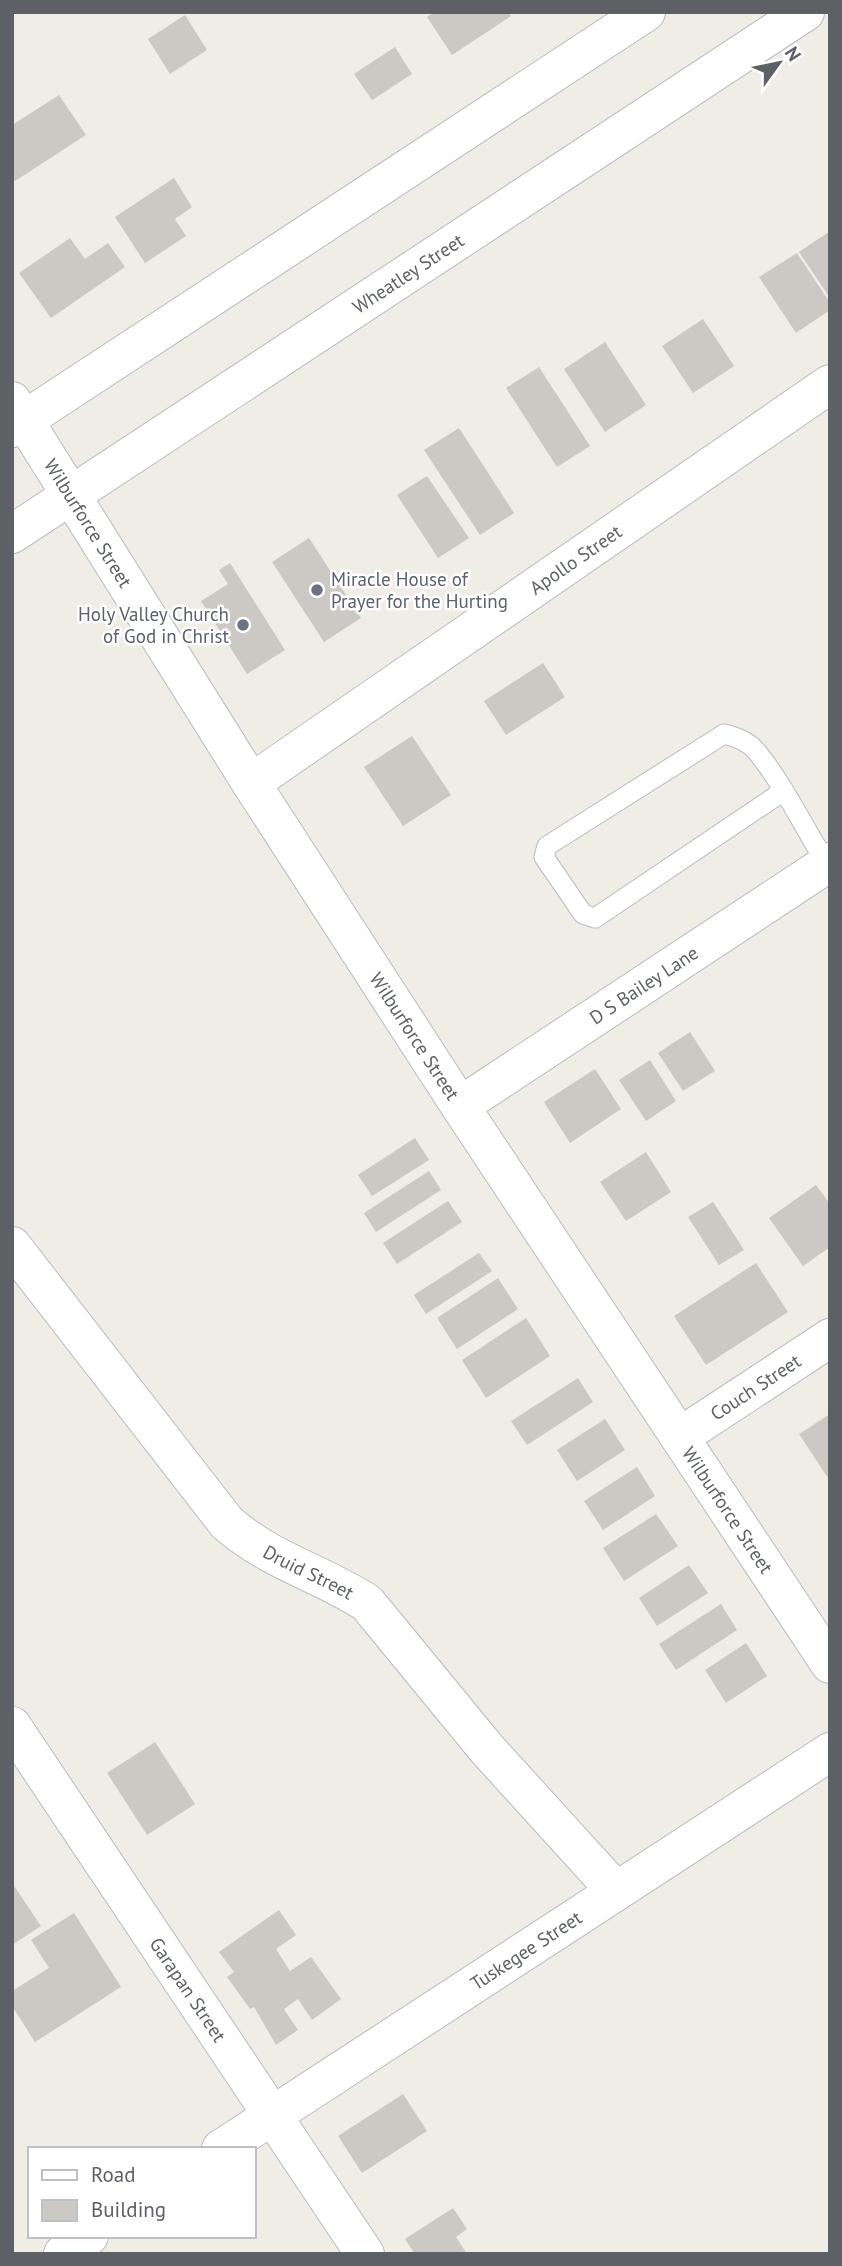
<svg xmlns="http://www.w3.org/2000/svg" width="842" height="2266" viewBox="0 0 842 2266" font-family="'PT Sans',sans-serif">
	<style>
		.building { fill: #ccc9c4 }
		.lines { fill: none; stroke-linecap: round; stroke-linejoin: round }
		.service-casing { stroke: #b8bbbf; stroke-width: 21 }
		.minor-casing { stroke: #b8bbbf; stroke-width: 40 }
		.tertiary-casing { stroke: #b8bbbf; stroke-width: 40 }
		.secondary-casing { stroke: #b7babf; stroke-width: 40 }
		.service { stroke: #fff; stroke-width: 19 }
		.minor { stroke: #fff; stroke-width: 38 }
		.tertiary { stroke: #fff; stroke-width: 38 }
		.secondary { stroke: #fff; stroke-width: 38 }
		.worship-dot { fill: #6b7280; stroke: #fff; stroke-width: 2.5 }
		.labels { text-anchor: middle; stroke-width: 5; stroke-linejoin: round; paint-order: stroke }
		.street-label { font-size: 19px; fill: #5d6166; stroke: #fff }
		.worship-label { font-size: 19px; fill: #5b616d; stroke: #fff; text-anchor: start }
	</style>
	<rect width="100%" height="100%" fill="#efede5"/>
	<!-- building -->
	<g class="building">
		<path d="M 434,12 L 508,12 L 511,16 L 452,55 L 427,17 Z"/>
		<path d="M 185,15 L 207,50 L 170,74 L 148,39 Z"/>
		<path d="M 395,47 L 412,74 L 372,100 L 354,74 Z"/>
		<path d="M 59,95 L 86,135 L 15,181 L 12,176 L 12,125 Z"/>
		<path d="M 174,178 L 192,207 L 175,219 L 186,236 L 145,263 L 115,217 Z"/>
		<path d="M 830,231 L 830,298 L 799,252 Z"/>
		<path d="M 70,238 L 85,259 L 108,243 L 125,267 L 51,318 L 19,273 Z"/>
		<path d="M 797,253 L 830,303 L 830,310 L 796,333 L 759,277 Z"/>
		<path d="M 703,319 L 734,366 L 693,393 L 662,346 Z"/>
		<path d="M 605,342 L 646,405 L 605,432 L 564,369 Z"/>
		<path d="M 539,367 L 590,446 L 557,467 L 506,388 Z"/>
		<path d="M 459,428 L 514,513 L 480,535 L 424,450 Z"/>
		<path d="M 427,476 L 469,538 L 438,558 L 397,495 Z"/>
		<path d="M 309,538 L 361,618 L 324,642 L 272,562 Z"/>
		<path d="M 230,563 L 285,650 L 247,674 L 201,601 L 228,584 L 219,570 Z"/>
		<path d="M 543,663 L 565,697 L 506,735 L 484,701 Z"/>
		<path d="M 412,736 L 451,795 L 403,826 L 364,767 Z"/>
		<path d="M 690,1032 L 715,1071 L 683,1091 L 658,1053 Z"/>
		<path d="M 650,1060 L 676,1101 L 646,1121 L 619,1080 Z"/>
		<path d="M 595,1069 L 621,1109 L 570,1143 L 544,1102 Z"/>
		<path d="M 415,1138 L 429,1160 L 372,1196 L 358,1175 Z"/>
		<path d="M 646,1152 L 671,1192 L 626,1221 L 600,1182 Z"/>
		<path d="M 429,1171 L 441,1190 L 376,1232 L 364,1213 Z"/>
		<path d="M 816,1185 L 830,1204 L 830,1247 L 803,1266 L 769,1218 Z"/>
		<path d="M 448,1201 L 462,1222 L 397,1264 L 383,1243 Z"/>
		<path d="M 713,1202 L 744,1250 L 719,1265 L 688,1217 Z"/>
		<path d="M 479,1253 L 492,1271 L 426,1314 L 414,1295 Z"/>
		<path d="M 756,1263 L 788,1312 L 706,1365 L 674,1316 Z"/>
		<path d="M 498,1278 L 518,1309 L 457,1349 L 437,1318 Z"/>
		<path d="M 526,1318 L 550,1356 L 486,1398 L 462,1360 Z"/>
		<path d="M 578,1378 L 593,1402 L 527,1445 L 511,1421 Z"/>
		<path d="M 830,1414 L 830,1481 L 799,1434 Z"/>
		<path d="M 605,1419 L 625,1450 L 577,1481 L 557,1450 Z"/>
		<path d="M 637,1467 L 655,1496 L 603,1530 L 584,1501 Z"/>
		<path d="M 656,1514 L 678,1546 L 624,1581 L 603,1548 Z"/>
		<path d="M 689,1565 L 708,1593 L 657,1626 L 639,1598 Z"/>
		<path d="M 721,1604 L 737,1630 L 676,1670 L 659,1644 Z"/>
		<path d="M 746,1643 L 767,1676 L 726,1703 L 705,1670 Z"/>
		<path d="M 155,1742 L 195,1804 L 147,1835 L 107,1773 Z"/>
		<path d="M 12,1883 L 41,1926 L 12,1945 Z"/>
		<path d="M 279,1910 L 296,1935 L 276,1949 L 290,1971 L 311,1957 L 341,1999 L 312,2020 L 298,1999 L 284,2009 L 298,2030 L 276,2045 L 254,2007 L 250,2009 L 227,1977 L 234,1972 L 219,1952 Z"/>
		<path d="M 74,1913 L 121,1987 L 35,2042 L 12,2006 L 12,1991 L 49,1968 L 31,1940 Z"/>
		<path d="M 403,2094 L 427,2131 L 362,2173 L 338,2136 Z"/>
		<path d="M 453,2208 L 467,2229 L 456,2237 L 467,2254 L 415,2254 L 405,2239 Z"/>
	</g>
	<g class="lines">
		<defs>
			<path id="service" d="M 782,792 L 595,918 L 583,914 L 544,857 L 547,846 L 724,734 C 736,737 748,741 757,752 C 784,785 804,828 827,864"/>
			<g id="minor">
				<path id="s1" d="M 251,783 L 830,384"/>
				<path id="s2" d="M 460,1106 L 830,862"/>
				<path id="s3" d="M 12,1246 L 227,1523 C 274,1563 319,1572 367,1603 L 486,1748 L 616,1891"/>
				<path id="s4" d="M 681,1436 L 830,1338"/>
				<path id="s5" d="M 12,1726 L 365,2254"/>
			</g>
			<g id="tertiary">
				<path id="s6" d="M 12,401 L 251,783 L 460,1106 L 830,1664"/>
				<path id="s7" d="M 221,2149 L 830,1752"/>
				<path d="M 63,2254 L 89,2236"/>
			</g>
			<g id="secondary">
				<path d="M 12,428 L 646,12"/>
				<path id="s8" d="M 12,534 L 805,12"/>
			</g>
		</defs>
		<!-- service casing -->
		<use href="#service" class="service-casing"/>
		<!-- minor casing -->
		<use href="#minor" class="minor-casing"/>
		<!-- tertiary casing -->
		<use href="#tertiary" class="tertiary-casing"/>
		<!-- secondary casing -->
		<use href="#secondary" class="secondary-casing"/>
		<!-- service -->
		<use href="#service" class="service"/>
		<!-- minor -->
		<use href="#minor" class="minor"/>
		<!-- tertiary -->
		<use href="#tertiary" class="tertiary"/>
		<!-- secondary -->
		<use href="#secondary" class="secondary"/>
	</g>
	<!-- markers -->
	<g class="worship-dot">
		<circle cx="317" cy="590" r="7"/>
		<circle cx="243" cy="625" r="7"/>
	</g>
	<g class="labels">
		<!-- street labels -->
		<g class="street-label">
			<text dy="7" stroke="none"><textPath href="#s8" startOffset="474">Wheatley Street</textPath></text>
			<text dy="7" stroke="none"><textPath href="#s6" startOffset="144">Wilburforce Street</textPath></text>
			<text dy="7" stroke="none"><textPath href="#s1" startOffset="394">Apollo Street</textPath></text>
			<text dy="7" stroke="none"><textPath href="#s2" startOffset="220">D S Bailey Lane</textPath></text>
			<text dy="7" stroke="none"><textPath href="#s6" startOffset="752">Wilburforce Street</textPath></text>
			<text dy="7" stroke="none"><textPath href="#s4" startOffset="89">Couch Street</textPath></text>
			<text dy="7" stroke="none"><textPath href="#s6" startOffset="1320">Wilburforce Street</textPath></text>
			<text dy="7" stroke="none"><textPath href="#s3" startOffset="446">Druid Street</textPath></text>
			<text dy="7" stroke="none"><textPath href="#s7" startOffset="364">Tuskegee Street</textPath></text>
			<text dy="7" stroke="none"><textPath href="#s5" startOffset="317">Garapan Street</textPath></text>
		</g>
		<!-- worship labels -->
		<g class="worship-label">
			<text x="331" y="586">Miracle House of<tspan x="331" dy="22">Prayer for the Hurting</tspan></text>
			<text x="229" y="621" text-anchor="end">Holy Valley Church<tspan x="229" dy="22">of God in Christ</tspan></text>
		</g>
	</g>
	<!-- border -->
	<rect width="842" height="2266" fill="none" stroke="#5d6166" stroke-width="28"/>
	<!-- legend -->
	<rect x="28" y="2147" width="228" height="91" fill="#ffffff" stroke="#bec0c2" stroke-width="2"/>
	<rect x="42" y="2170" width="35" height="10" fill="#ffffff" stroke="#bec0c2" stroke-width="2"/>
	<text x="91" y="2182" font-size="21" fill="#5d6166">Road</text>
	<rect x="42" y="2200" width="35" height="21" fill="#ccc9c4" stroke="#bec0c2" stroke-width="2"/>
	<text x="91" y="2217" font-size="21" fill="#5d6166">Building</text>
	<!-- north arrow -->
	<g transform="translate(779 63) rotate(57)" stroke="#ffffff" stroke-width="5" paint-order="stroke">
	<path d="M0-5L12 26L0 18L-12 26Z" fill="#5d6166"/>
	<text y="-10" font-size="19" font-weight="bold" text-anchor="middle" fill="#5d6166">N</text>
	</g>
</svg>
